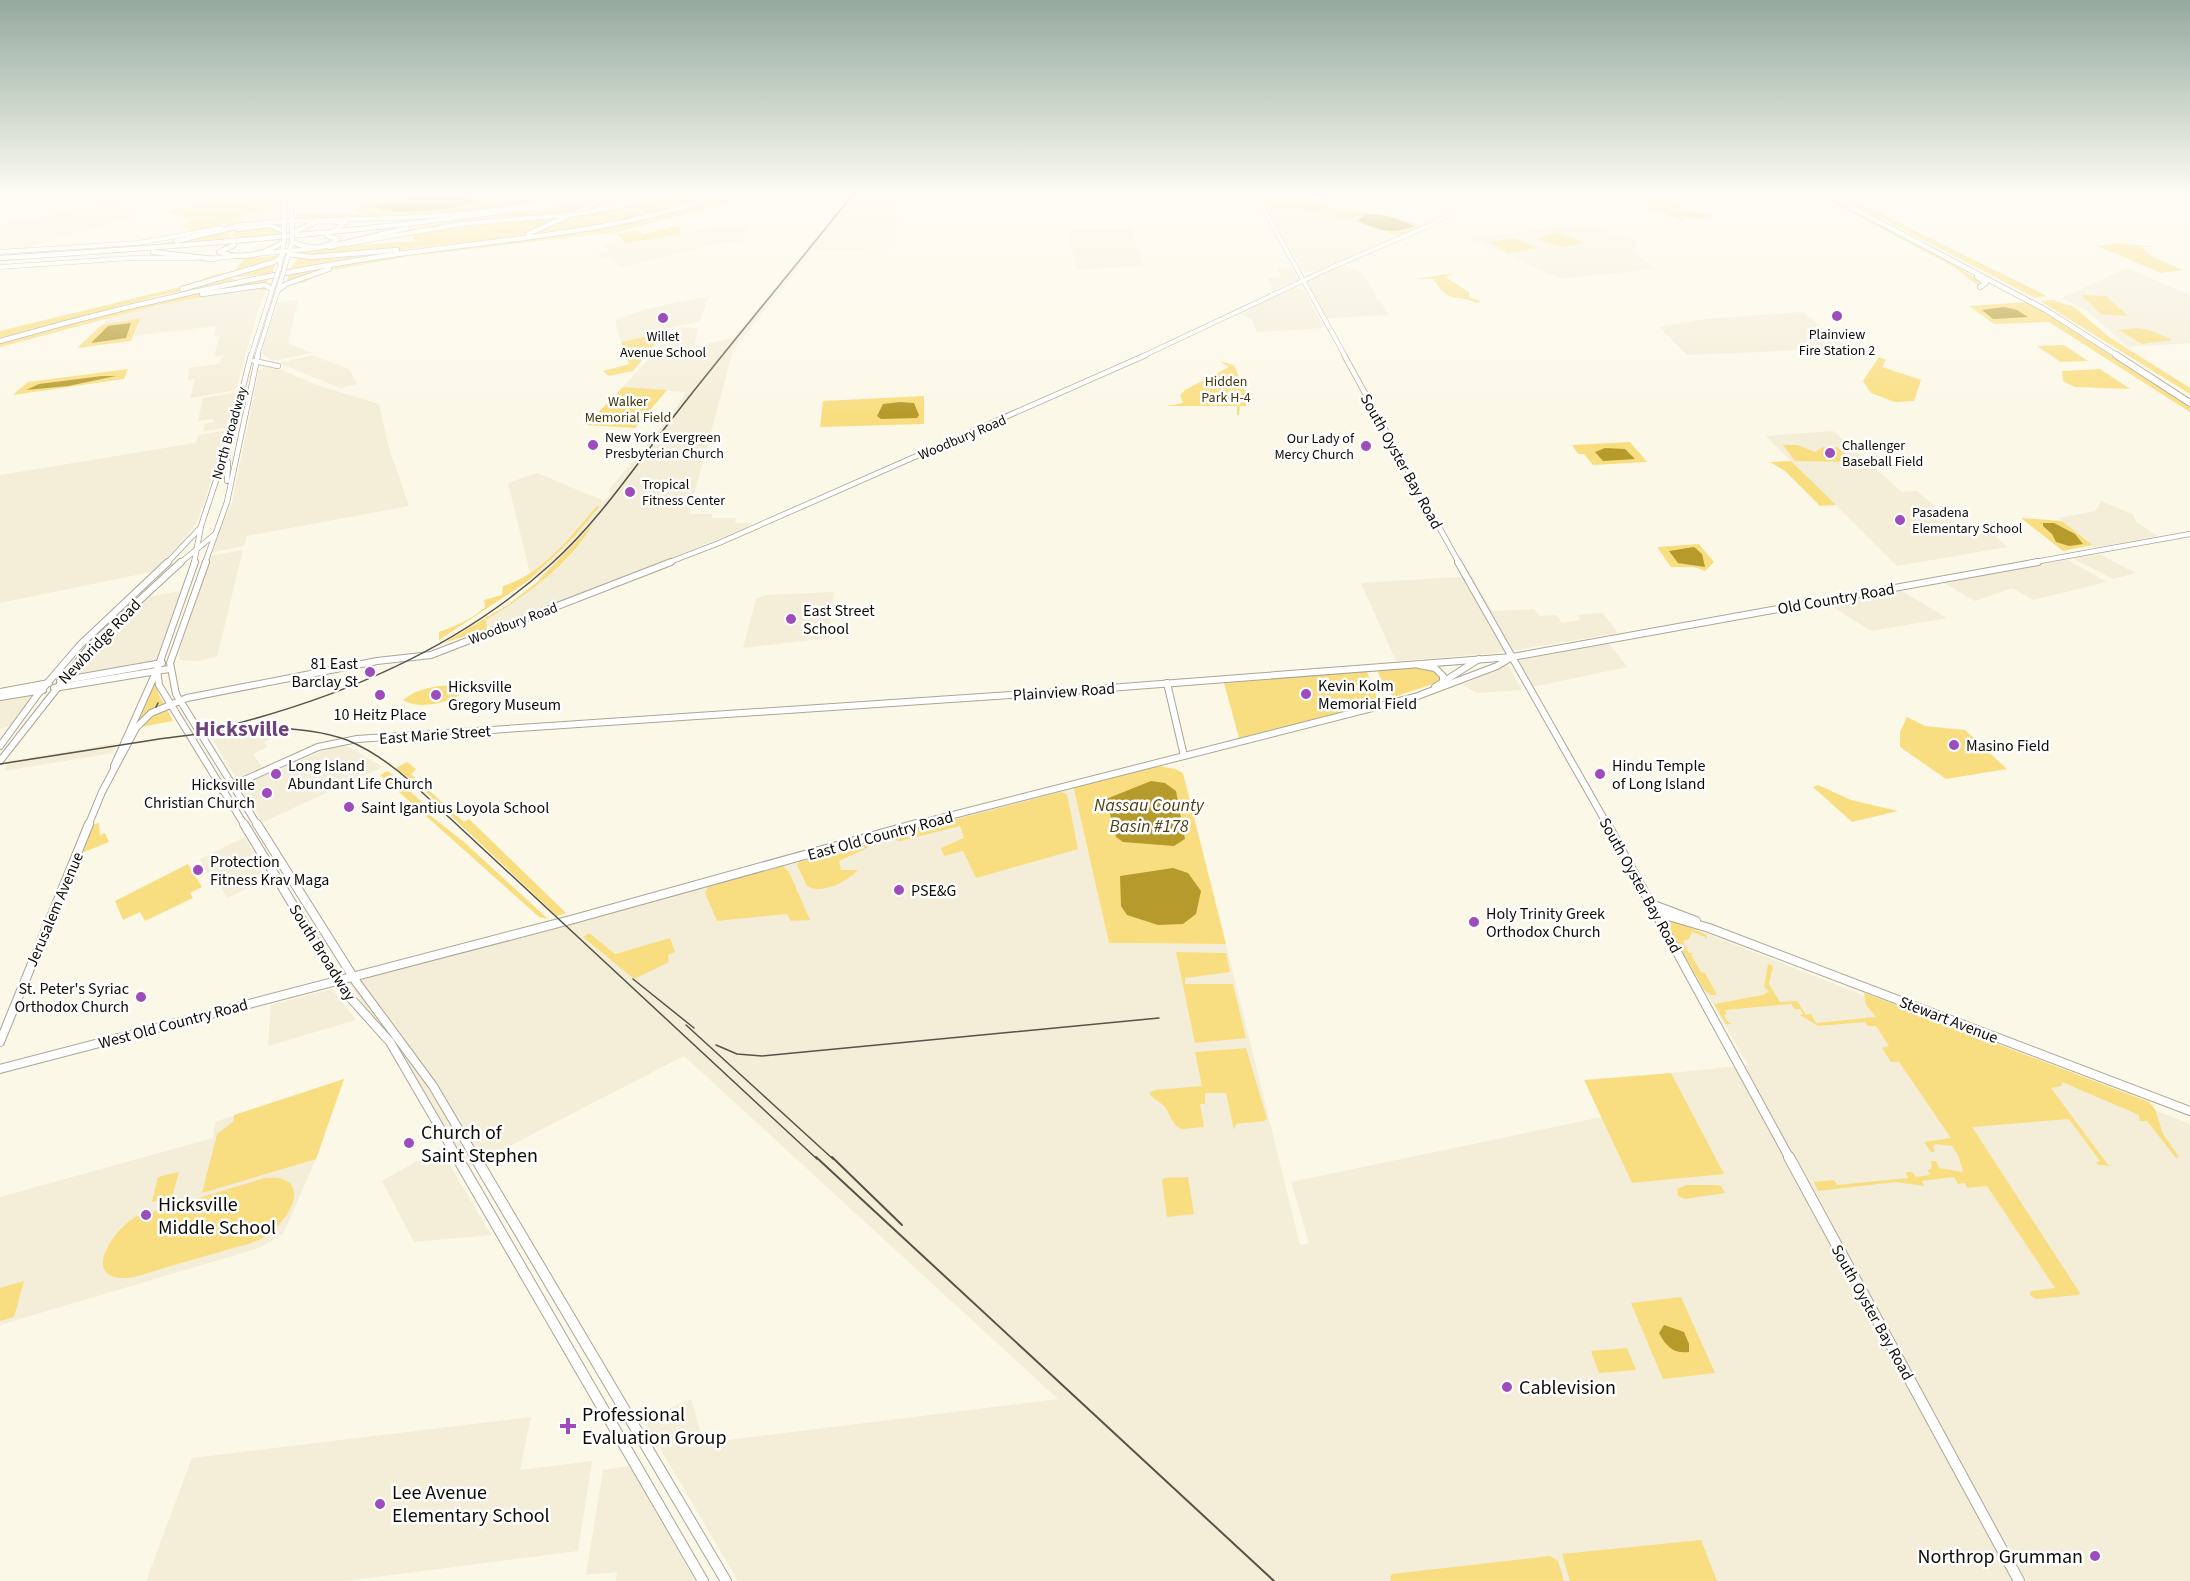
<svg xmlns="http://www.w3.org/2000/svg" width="2190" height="1581" viewBox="0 0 2190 1581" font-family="'Source Sans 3',sans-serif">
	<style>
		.built { fill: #f4edd7; fill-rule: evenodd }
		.green { fill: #f9de81 }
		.water { fill: #b69a2b }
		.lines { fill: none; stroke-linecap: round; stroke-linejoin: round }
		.major-far4-casing { stroke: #aaa697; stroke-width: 5 }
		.major-far3-casing { stroke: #aaa697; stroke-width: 6 }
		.major-far2-casing { stroke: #aaa697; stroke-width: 8 }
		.major-far1-casing { stroke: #aaa697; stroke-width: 10 }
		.major-casing { stroke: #aaa697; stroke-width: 12 }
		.highway-far1-casing { stroke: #aaa697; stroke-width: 6 }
		.highway-casing { stroke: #aaa697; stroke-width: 8 }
		.major-far4 { stroke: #fff; stroke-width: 4 }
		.major-far3 { stroke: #fff; stroke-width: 4.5 }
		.major-far2 { stroke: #fff; stroke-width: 6 }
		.major-far1 { stroke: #fff; stroke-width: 8 }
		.major { stroke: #fff; stroke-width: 10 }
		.highway-far1 { stroke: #fff; stroke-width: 4.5 }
		.highway { stroke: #fff; stroke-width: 6 }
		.rail-far1 { stroke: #55534a; stroke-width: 1.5 }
		.rail { stroke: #55534a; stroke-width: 2 }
		.major-bridge-casing { stroke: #aaa697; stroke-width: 5; stroke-linecap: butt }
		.highway-bridge-casing { stroke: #aaa697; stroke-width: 6; stroke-linecap: butt }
		.major-bridge { stroke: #fff; stroke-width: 4 }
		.highway-bridge { stroke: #fff; stroke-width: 4.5 }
		.poi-dot { fill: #9e4cbb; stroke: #fff; stroke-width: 2 }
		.labels { text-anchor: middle; stroke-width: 5; stroke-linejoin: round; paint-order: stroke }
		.far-poi-label { font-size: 14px; fill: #0e0c07; stroke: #fff; text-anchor: start }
		.far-park-label { font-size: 14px; fill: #43380a; stroke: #fff }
		.far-street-label { font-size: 14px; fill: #0e0c07; stroke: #fff }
		.street-label { font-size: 16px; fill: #0e0c07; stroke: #fff }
		.poi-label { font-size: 16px; fill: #0e0c07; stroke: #fff; text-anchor: start }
		.water-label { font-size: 18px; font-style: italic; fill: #4b3f13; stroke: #fff }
		.near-poi-label { font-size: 20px; fill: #0e0c07; stroke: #fff; text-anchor: start }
		.district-label { font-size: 22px; font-weight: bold; fill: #6c437b; stroke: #fff }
	</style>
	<rect width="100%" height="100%" fill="#fcf8e8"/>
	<!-- built -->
	<g class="built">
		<path d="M 264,193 L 282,193 L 282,220 L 242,225 L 239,215 L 248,210 L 253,201 L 263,200 Z"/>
		<path d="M 851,193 L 898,193 L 895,248 L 812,251 L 733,350 L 689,514 L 712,514 L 712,518 L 736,518 L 735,523 L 749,523 L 748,527 L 490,630 L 486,621 L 542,580 L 530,573 L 508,483 L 537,473 L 604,501 L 611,493 L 608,491 L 672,414 L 686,392 L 623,387 L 671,335 L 682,332 L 680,327 L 698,328 L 694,347 L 735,337 Z"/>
		<path d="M 108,199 L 141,214 L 16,251 L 0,252 L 0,225 L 45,216 Z"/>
		<path d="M 1266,206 L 1300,208 L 1350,220 L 1398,236 L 1313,272 L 1304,272 Z"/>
		<path d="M 748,225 L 741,242 L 726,242 L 621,267 L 612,261 L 596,256 L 611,250 L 602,245 L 622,240 L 626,243 L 719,227 Z"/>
		<path d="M 1585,225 L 1638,241 L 1631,252 L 1656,269 L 1562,279 L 1468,238 Z"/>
		<path d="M 1131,229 L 1144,266 L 1077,270 L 1068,231 Z"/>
		<path d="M 1343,264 L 1362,273 L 1389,315 L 1327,318 L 1306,280 Z"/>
		<path d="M 1292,268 L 1298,279 L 1273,291 L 1267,278 L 1282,277 L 1277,269 Z"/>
		<path d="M 2127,268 L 2190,295 L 2190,343 L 2128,347 L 2086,310 L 2061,298 Z"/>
		<path d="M 263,286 L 268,287 L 257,313 L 236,390 L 190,398 L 195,379 L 188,380 L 189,368 L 219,364 L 224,355 L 214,356 L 220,336 L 214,336 L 216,326 L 134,336 L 142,318 L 102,325 L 109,318 L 155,306 Z"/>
		<path d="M 1292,287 L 1304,290 L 1324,328 L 1257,332 L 1251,318 L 1238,313 Z"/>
		<path d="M 709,296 L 700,321 L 670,328 L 665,332 L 621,342 L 615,320 L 646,309 Z"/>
		<path d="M 298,300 L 288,343 L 312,353 L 273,361 L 261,353 L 278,302 Z"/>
		<path d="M 1803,312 L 1848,348 L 1687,355 L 1659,327 L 1707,319 Z"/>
		<path d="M 312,355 L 349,369 L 357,384 L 340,388 L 279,363 Z"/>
		<path d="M 270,365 L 314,384 L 379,404 L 388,445 L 409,506 L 247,536 L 244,546 L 209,553 L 232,502 L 259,370 Z"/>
		<path d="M 237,392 L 227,428 L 203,431 L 205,424 L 213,422 L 214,419 L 198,421 L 203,398 Z"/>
		<path d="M 228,430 L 198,520 L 181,544 L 151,572 L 0,603 L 0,475 L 195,443 L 199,435 Z"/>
		<path d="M 1833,431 L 1902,492 L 1917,491 L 1963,530 L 1973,535 L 1993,534 L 2007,547 L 1897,566 L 1766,436 Z"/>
		<path d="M 2101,501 L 2133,514 L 2136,522 L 2158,536 L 2094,548 L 2059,518 L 2095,511 Z"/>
		<path d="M 243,550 L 217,657 L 197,661 L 179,660 L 180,643 L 210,556 Z"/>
		<path d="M 2099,554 L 2136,573 L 2113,579 L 2072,558 Z"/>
		<path d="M 2066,559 L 2107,582 L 2033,600 L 2012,588 L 1975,601 L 1942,582 Z"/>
		<path d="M 1472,576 L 1492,611 L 1534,609 L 1540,616 L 1557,615 L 1562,623 L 1580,620 L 1577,615 L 1603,613 L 1618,633 L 1497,653 L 1396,661 L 1361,583 Z"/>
		<path d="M 1900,590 L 1947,618 L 1871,631 L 1827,603 Z"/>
		<path d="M 182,591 L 156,661 L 70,675 L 145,597 Z"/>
		<path d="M 834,592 L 829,638 L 743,648 L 756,599 L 765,595 Z"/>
		<path d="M 1609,643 L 1627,667 L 1533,687 L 1518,660 Z"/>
		<path d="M 1508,665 L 1522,690 L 1477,693 L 1462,685 Z"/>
		<path d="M 32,693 L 35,695 L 11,725 L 0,729 L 0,699 Z"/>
		<path d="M 263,734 L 279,735 L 264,742 L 267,747 L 253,754 L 262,767 L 237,779 L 212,739 Z"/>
		<path d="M 118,743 L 113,753 L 4,771 L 9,761 Z"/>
		<path d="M 338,745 L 351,748 L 383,767 L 263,822 L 238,786 Z"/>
		<path d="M 1073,785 L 1109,943 L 1226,944 L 1300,1245 L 1309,1243 L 1291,1182 L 1602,1117 L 1632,1183 L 1723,1173 L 1671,1073 L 1748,1065 L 1669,929 L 1672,920 L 2190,1124 L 2190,1581 L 738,1581 L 644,1421 L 691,1399 L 704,1443 L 1058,1399 L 684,1056 L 469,1167 L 348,981 ZM 589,933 L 615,954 L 670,938 L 674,952 L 634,979 Z"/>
		<path d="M 245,837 L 267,879 L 227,898 L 213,871 L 207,873 L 200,859 Z"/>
		<path d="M 332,989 L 356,1020 L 268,1046 L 271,1005 Z"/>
		<path d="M 344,1079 L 316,1159 L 283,1234 L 259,1248 L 0,1325 L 0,1197 L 213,1138 L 215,1122 Z"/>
		<path d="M 440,1148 L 491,1235 L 414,1242 L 382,1181 Z"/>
		<path d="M 531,1417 L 520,1470 L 592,1461 L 578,1551 L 346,1581 L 146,1581 L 192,1458 Z"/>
		<path d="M 630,1466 L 695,1581 L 616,1581 L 617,1572 L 586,1575 L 603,1470 Z"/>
	</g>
	<!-- green -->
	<g class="green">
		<path d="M 558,193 L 591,193 L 502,207 L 500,203 Z"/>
		<path d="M 686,193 L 720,193 L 611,224 L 521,237 L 552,227 L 576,214 L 648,203 Z"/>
		<path d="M 728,193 L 766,193 L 617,232 L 411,256 L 322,272 L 305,282 L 283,284 L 288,282 L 288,273 L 314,269 L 315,272 L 319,270 L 317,268 L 601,229 L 654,218 Z"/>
		<path d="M 1815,193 L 1820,193 L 1947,260 L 1984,284 L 1977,285 L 1954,267 Z"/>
		<path d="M 439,195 L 478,197 L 482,204 L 497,202 L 498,207 L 434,215 L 295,218 L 297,215 L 360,214 L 364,212 L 355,211 L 365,202 Z"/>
		<path d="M 1837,195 L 1846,196 L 2047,296 L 2035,298 Z"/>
		<path d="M 279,198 L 280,206 L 240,215 L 242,225 L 228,227 L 224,222 L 222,225 L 193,232 L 181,227 L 192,220 L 168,212 L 170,209 Z"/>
		<path d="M 1647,198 C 1658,201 1666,197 1677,200 L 1670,204 L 1711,216 L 1700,219 L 1680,217 L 1685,222 L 1646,207 Z"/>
		<path d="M 1264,202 L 1295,202 L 1350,210 L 1354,205 L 1352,210 L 1390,216 L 1423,226 L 1398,236 C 1354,221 1312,208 1266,206 Z"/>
		<path d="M 597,203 L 576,213 L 447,224 L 368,240 L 417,227 Z"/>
		<path d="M 572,215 L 514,237 L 406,249 L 289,269 L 297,260 L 296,253 L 300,251 L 386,239 L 360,245 L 415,241 L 412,236 L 391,238 L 449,226 Z"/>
		<path d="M 281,222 L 281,226 L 263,226 L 280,231 L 281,235 L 243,238 L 231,236 L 238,229 L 228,233 L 230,239 L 157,245 L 229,228 Z"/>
		<path d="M 675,226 L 681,227 L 679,232 L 682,234 L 626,243 L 617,234 L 637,230 L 644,234 Z"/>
		<path d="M 1553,232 L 1585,242 L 1563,247 L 1537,240 Z"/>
		<path d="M 1515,238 L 1537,248 L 1507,253 L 1489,242 Z"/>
		<path d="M 2118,243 L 2155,247 L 2141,247 L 2153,257 L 2183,270 L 2161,273 L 2097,246 Z"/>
		<path d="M 277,256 L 273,273 C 258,275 242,277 229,277 L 236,280 L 162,295 L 0,338 L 0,331 L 189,285 L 213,275 L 234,271 L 245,258 Z"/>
		<path d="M 1454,273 L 1445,277 L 1469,292 L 1469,297 L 1481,301 L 1477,303 C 1452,292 1451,306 1433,279 L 1415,279 Z"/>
		<path d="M 272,276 L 264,285 L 271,283 L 266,285 L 266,290 L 261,291 L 261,287 L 158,305 L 0,347 L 0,342 L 98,315 L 232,285 L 232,288 L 236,288 L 233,287 L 236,284 Z"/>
		<path d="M 2081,295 L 2106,296 L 2128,316 L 2101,314 Z"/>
		<path d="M 2053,300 L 2074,307 L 2109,337 L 2190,388 L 2190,394 L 2040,301 Z"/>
		<path d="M 2028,302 L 2190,406 L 2190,412 L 2049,322 L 1994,324 L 1969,306 Z"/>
		<path d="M 141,318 L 131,341 L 77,348 L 102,325 Z"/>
		<path d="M 2139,328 L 2153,331 L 2172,340 L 2142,344 L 2118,330 Z"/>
		<path d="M 665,332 L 633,371 L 609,376 L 603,371 L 629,364 L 621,342 Z"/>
		<path d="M 2064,345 L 2088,361 L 2061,362 L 2037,346 Z"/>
		<path d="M 1879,357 L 1886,360 L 1882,367 L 1921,380 L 1914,401 L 1895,402 L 1871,393 L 1863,381 Z"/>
		<path d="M 1219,361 L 1234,365 L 1246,394 L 1246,406 L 1240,406 L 1239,415 L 1237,415 L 1237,406 L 1167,406 L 1183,403 L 1180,395 L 1185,390 L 1229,367 Z"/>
		<path d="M 128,369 L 124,379 L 13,395 L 28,382 Z"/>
		<path d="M 2100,369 L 2130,389 L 2075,387 L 2063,381 L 2062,371 Z"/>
		<path d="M 623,387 L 667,390 L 635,428 L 586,425 Z"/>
		<path d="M 924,396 L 924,424 L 820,427 L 823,401 Z"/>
		<path d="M 1630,442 L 1647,462 L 1593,465 L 1584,454 L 1578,454 L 1572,445 Z"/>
		<path d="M 1783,445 L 1797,445 L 1815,452 L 1823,447 L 1837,447 L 1854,462 L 1795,461 Z"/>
		<path d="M 1791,461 L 1836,505 L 1820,506 L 1785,471 L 1770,462 Z"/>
		<path d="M 597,506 L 599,507 L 574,537 L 528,581 L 439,640 L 439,632 C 456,626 472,619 485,607 L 484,600 L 502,595 L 503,586 C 543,574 571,536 597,506 Z"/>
		<path d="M 2021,518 L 2062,521 L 2092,545 L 2063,551 Z"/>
		<path d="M 593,524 C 569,565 526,595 486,620 L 487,629 L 444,643 L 509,604 L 536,583 Z"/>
		<path d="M 1699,544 L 1714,562 L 1705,571 L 1694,567 L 1671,567 L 1657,547 Z"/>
		<path d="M 1365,667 L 1380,705 L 1240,742 L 1223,679 Z"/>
		<path d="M 1427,667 L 1432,668 L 1441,678 L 1439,682 L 1394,697 L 1385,689 L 1377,670 Z"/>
		<path d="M 155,675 L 158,693 L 173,721 L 130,729 Z"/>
		<path d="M 458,685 L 468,689 C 454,702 420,711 403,700 C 417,688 439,685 458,685 Z"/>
		<path d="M 1907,717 L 1925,726 L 1965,730 L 2007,769 L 1946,779 L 1900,747 L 1900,732 Z"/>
		<path d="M 407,762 L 416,769 L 411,774 L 464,822 L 469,819 L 566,913 L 557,916 L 427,793 L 396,768 Z"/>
		<path d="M 1155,765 L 1175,769 L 1183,773 L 1226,944 L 1109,943 L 1073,785 Z"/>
		<path d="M 388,771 L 424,804 L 422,809 L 464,842 L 548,919 L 539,917 L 380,775 Z"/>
		<path d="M 1818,785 L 1851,800 L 1898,811 L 1852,822 L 1813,787 Z"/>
		<path d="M 1061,792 L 1067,794 L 1078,849 L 976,878 L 963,851 L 944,856 L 941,848 L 964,838 L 960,826 L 900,841 L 893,840 L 895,835 Z"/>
		<path d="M 99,823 L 100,835 L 105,833 L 109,842 L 77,855 L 89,826 Z"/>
		<path d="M 863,844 L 869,847 L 839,861 L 841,870 L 858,870 C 848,881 822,895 807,886 L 797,865 L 799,862 Z"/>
		<path d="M 188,864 L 202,887 L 190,893 L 193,898 L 145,921 L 140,912 L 123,920 L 115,901 Z"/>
		<path d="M 783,866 L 789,872 L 810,920 L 791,921 L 787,914 L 717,921 L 705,893 L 708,887 Z"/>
		<path d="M 1675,921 L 1707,935 L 1706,940 L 1705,937 L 1692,932 L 1689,939 L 1683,941 L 1689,953 L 1694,953 L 1691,955 L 1701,972 L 1705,973 L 1717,995 L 1711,995 L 1704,990 L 1669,927 L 1669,923 Z"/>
		<path d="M 589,933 L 615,954 L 670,938 L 675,952 L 668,955 L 669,962 L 634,979 L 583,937 Z"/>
		<path d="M 1176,952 L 1226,953 L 1230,972 L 1185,978 L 1185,984 L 1233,984 L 1246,1038 L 1195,1043 Z"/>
		<path d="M 1768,964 L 1773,966 L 1769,984 L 1780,1002 L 1797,1001 L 1806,1015 L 1811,1014 L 1816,1023 L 1876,1017 L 1866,1005 L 1864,993 L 1831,980 L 2149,1102 L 2155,1109 L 2163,1134 L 2179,1157 L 2176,1158 L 2147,1121 L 2140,1121 L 2139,1115 L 2062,1082 L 2061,1086 L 2051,1088 L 2108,1165 L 2114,1166 L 2098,1165 L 2096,1162 L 2100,1161 L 2069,1119 L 1972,1127 L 2080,1293 L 2078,1295 L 2036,1299 L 2030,1295 L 2031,1291 L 2055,1288 L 1987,1186 L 1967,1188 L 1965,1183 L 1958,1184 L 1954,1177 L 1922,1181 L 1924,1186 L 1896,1182 L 1818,1191 L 1814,1182 L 1834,1180 L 1837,1185 L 1908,1178 L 1906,1172 L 1912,1172 L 1916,1177 L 1930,1175 L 1928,1170 L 1932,1168 L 1931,1161 L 1936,1161 L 1939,1168 L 1963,1172 L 1958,1155 L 1952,1146 L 1936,1144 L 1933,1146 L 1935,1152 L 1931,1152 L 1924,1142 L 1951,1138 L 1899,1062 L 1891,1062 L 1882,1048 L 1889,1046 L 1876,1026 L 1868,1026 L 1865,1022 L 1818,1026 L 1800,1015 L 1803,1014 L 1800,1009 L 1795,1009 L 1791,1004 L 1725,1010 L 1727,1014 L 1724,1015 L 1728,1022 L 1732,1024 L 1726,1024 L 1714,1004 L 1763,995 L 1769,991 L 1764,987 Z"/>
		<path d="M 1246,1048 L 1267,1119 L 1264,1121 L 1236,1124 L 1234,1130 L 1226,1093 L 1205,1093 L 1205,1104 L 1200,1104 L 1204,1127 L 1182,1129 C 1171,1125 1171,1114 1164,1106 C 1159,1101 1153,1099 1149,1093 L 1155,1090 L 1202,1086 L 1195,1052 Z"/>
		<path d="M 1671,1073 L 1724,1174 L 1632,1183 L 1584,1080 Z"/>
		<path d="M 344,1079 L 316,1159 L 202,1193 L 217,1134 L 233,1122 L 234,1115 Z"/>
		<path d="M 179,1172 L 172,1197 L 152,1202 L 158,1177 Z"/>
		<path d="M 1188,1177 L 1194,1214 L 1167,1217 L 1162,1181 L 1164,1178 Z"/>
		<path d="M 265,1178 C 315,1173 291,1222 264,1237 C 251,1245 235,1247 220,1252 C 192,1260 163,1268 135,1277 C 79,1286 108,1234 135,1217 Z"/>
		<path d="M 1686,1185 L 1717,1185 L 1721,1186 L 1725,1193 L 1685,1199 L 1678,1196 L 1677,1189 Z"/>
		<path d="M 24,1281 L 14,1317 L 0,1321 L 0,1288 Z"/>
		<path d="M 1681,1297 L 1715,1373 L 1663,1379 L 1631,1303 Z"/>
		<path d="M 1627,1348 L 1636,1370 L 1599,1373 L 1591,1351 Z"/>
		<path d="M 1701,1540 L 1717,1581 L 1570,1581 L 1562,1554 Z"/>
		<path d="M 1550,1556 L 1558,1561 L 1564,1581 L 1391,1581 L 1390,1577 L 1392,1574 Z"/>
	</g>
	<!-- water -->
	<g class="water">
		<path d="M 420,197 L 472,199 L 475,201 L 468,205 C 447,208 390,218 373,205 Z"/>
		<path d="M 1365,214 L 1388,216 L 1414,226 C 1391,235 1381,231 1358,221 Z"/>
		<path d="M 2004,307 L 2017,310 L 2028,317 L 1993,319 L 1982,310 Z"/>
		<path d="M 131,323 L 126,338 L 91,343 L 108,326 Z"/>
		<path d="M 102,376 L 116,376 L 68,386 L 26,390 L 39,384 Z"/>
		<path d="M 900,402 L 914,403 L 919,415 L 917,418 L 881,419 L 877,416 L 883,404 Z"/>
		<path d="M 1605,448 L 1625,449 L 1635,459 L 1603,461 L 1595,452 Z"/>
		<path d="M 2054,523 L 2075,534 L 2083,544 L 2069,546 L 2056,542 L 2052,534 L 2043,526 L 2043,523 Z"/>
		<path d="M 1694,547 L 1702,554 L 1705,567 L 1678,563 L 1669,551 Z"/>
		<path d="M 1151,781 L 1165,783 L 1176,791 L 1185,839 L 1174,846 L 1123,842 L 1116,837 L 1106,799 Z"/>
		<path d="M 1173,868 L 1188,873 L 1201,891 L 1196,914 L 1183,924 L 1158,925 L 1127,915 L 1121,906 L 1120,876 Z"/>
		<path d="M 1664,1325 L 1684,1332 L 1689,1344 L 1689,1352 C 1673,1354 1666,1346 1659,1333 Z"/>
	</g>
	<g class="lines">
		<defs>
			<g id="major-far4">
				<path d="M 284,193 L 284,233"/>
				<path d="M 291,193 L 292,233"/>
				<path d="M 1255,193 L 1345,356"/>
				<path d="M 2151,193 L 2190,206"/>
				<path d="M 584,213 L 683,193"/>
				<path d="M 238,226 C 298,218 357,220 417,217 C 477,214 536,205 595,193"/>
				<path d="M 347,244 L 461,224 L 567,215"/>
				<path d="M 0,252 L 138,243 L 221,228"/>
				<path d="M 207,259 L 318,248"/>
				<path d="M 0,267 L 132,258 L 196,258"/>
				<path d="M 285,267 L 292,241"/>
				<path d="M 279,269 L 284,241"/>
				<path d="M 251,356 L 276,278"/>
				<path d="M 257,356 L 282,277"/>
				<path d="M 1143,356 L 1328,269 L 1433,224 L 1480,193"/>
			</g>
			<g id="major-far3">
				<path d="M 1344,355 L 1459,563"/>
				<path d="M 254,361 L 278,366"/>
				<path d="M 224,457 L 228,462 L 227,481"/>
				<path d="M 167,563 L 200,528"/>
				<path d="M 180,563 L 214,535"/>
				<path d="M 194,563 L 201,526 L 231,435 L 251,355"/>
				<path d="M 205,563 L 227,502 L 258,355"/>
				<path d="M 667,563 L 719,543 L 1146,355"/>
				<path d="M 2029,563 L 2190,534"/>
			</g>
			<g id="major-far2">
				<path d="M 206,562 L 170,663 L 176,694 L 258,826"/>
				<path d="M 1458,562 L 1608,826"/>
				<path d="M 1419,665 L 1435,668 L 1443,676 L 1443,683"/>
				<path d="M 157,670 L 159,685 L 245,826"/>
				<path d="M 60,681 L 162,663"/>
				<path d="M 1167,683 L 1184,756"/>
				<path d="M 1435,687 L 1479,659"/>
				<path d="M 54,688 L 169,669"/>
				<path d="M 0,692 L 49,683"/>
				<path d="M 0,697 L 43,690"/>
				<path d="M 0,746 L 38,694 L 80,645 L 168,562"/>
				<path d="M 0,761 L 91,645 L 181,562"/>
				<path d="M 114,766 L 157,670 L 195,562"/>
				<path d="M 222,790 L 318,747 L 357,739 L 1083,690 L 1512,657 L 2038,562"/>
				<path d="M 88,826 L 102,792 L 136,728 L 151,713 L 187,698 L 377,661 L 431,655 L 671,562"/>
				<path d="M 910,826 L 1415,697 L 1497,666 L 1512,657"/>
			</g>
			<g id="major-far1">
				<path d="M 244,824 L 347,994 L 390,1042 L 458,1159"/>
				<path d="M 257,824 L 357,983 L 433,1086 L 476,1159"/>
				<path d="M 1607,824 L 1790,1159"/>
				<path d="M 1651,904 L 1696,921"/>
				<path d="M 1655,912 L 1709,928 L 2190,1111"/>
				<path d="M 0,1042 L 89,824"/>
				<path d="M 0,1069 L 574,919 L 916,824"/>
			</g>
			<g id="major">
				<path d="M 457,1157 L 703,1581"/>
				<path d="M 475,1157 L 726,1581"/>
				<path d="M 1789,1157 L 2019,1581"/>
			</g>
			<g id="highway-far1">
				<path d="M 1824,193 L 2046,310 L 2118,356"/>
				<path d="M 610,199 L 651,193"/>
				<path d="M 238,229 L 268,225 L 284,231"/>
				<path d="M 292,233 L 318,221 L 346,222 L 337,229"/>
				<path d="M 528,234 L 603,200"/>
				<path d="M 176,241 L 243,225"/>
				<path d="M 292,241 C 306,250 325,250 338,239 L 327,236"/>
				<path d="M 234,245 L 219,252 C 241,260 265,255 284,241"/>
				<path d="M 329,247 L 407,228"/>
				<path d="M 153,252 L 214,259"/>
				<path d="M 289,254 L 311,257 L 397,250"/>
				<path d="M 0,258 C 204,245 406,229 608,196"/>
				<path d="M 1977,277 L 1986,283 L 1980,287"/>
				<path d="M 182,289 L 274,262 L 283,255"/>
				<path d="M 278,290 L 286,284 L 329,269"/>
				<path d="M 202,294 L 265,285 L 272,289"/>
				<path d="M 0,341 C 127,305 254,276 384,256 C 500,239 615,234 726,193"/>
			</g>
			<path id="highway" d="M 2116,355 L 2190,403"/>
		</defs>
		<!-- major-far4 casing -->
		<use href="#major-far4" class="major-far4-casing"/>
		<!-- major-far3 casing -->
		<use href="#major-far3" class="major-far3-casing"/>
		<!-- major-far2 casing -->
		<use href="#major-far2" class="major-far2-casing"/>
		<!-- major-far1 casing -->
		<use href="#major-far1" class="major-far1-casing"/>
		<!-- major casing -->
		<use href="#major" class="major-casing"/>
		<!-- highway-far1 casing -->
		<use href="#highway-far1" class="highway-far1-casing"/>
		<!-- highway casing -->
		<use href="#highway" class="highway-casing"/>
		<!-- major-far4 -->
		<use href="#major-far4" class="major-far4"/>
		<!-- major-far3 -->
		<use href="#major-far3" class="major-far3"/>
		<!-- major-far2 -->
		<use href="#major-far2" class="major-far2"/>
		<!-- major-far1 -->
		<use href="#major-far1" class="major-far1"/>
		<!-- major -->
		<use href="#major" class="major"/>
		<!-- highway-far1 -->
		<use href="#highway-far1" class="highway-far1"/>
		<!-- highway -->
		<use href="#highway" class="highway"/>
		<!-- rail-far1 -->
		<g class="rail-far1">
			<path d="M 156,707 L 158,703"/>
			<path d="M 235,724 C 350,694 462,645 551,564 C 600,520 637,463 678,411 C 735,338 796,266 854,193"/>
			<path d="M 0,764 C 51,756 102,748 153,740 C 215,732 285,718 347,740 C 371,750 392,765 411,782 L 817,1159"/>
			<path d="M 633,979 L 694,1028"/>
			<path d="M 686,1025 L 833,1159"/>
			<path d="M 716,1045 L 737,1054 L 762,1056 L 1159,1018"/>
		</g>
		<!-- rail -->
		<g class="rail">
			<path d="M 816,1157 L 1274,1581"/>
			<path d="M 832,1157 L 902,1225"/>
		</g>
		<defs>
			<g id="major-bridge">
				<path d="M 567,215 L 584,213"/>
				<path d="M 284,233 L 284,241"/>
				<path d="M 292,233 L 292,241"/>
				<path d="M 282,277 L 285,267"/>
				<path d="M 276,278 L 279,269"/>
			</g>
			<g id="highway-bridge">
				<path d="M 608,196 L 621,194"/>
				<path d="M 594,202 L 610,199"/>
			</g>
		</defs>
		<!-- major-bridge casing -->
		<use href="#major-bridge" class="major-bridge-casing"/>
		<!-- highway-bridge casing -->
		<use href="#highway-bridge" class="highway-bridge-casing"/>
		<!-- major-bridge -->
		<use href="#major-bridge" class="major-bridge"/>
		<!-- highway-bridge -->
		<use href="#highway-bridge" class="highway-bridge"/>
	</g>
	<!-- sky -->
	<linearGradient id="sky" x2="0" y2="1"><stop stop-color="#94aa9c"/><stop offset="0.47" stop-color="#fefcf5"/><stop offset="1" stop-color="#fefcf5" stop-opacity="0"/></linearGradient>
	<rect width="2190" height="414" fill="url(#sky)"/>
	<!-- markers -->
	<g class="poi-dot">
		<circle cx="1837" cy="316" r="6"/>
		<circle cx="663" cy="318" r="6"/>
		<circle cx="593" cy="445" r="6"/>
		<circle cx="1366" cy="446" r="6"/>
		<circle cx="1830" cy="453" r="6"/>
		<circle cx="630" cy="492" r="6"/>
		<circle cx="1900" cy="520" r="6"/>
		<circle cx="791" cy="619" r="6"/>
		<circle cx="370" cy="672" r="6"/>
		<circle cx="1306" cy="694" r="6"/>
		<circle cx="380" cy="695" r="6"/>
		<circle cx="436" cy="695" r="6"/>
		<circle cx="1954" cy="745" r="6"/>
		<circle cx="276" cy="774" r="6"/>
		<circle cx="1600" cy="774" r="6"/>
		<circle cx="267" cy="793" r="6"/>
		<circle cx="349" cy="807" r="6"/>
		<circle cx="198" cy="870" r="6"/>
		<circle cx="899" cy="890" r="6"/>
		<circle cx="1474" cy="922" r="6"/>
		<circle cx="141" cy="997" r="6"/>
		<circle cx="409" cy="1143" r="6"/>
		<circle cx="146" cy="1215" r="6"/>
		<circle cx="1507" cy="1387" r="6"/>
		<path d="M565 1417h6v6h6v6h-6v6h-6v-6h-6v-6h6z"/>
		<circle cx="380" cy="1504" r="6"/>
		<circle cx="2095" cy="1556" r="6"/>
	</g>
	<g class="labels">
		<!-- far-poi labels -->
		<g class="far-poi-label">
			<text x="1837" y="339" text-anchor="middle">Plainview<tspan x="1837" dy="16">Fire Station 2</tspan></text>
			<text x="663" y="341" text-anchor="middle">Willet<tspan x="663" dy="16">Avenue School</tspan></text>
			<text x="605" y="442">New York Evergreen<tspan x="605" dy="16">Presbyterian Church</tspan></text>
			<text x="1354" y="443" text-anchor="end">Our Lady of<tspan x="1354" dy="16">Mercy Church</tspan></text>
			<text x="1842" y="450">Challenger<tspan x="1842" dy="16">Baseball Field</tspan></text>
			<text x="642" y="489">Tropical<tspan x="642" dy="16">Fitness Center</tspan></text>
			<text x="1912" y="517">Pasadena<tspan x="1912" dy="16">Elementary School</tspan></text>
		</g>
		<!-- far-park labels -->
		<g class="far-park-label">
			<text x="1226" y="386">Hidden<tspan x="1226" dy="16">Park H-4</tspan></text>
			<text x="628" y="406">Walker<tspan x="628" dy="16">Memorial Field</tspan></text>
		</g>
		<!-- far-street labels -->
		<g class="far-street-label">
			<text transform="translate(229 433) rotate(-74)" y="5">North Broadway</text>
			<text transform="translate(962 437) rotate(-23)" y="5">Woodbury Road</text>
			<text transform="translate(513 623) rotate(-21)" y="5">Woodbury Road</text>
		</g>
		<!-- street labels -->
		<g class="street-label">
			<text transform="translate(1402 461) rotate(61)" y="6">South Oyster Bay Road</text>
			<text transform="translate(1836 598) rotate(-10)" y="6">Old Country Road</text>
			<text transform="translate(99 641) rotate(-46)" y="6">Newbridge Road</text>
			<text transform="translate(1064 691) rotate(-4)" y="6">Plainview Road</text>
			<text transform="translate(435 734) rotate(-4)" y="6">East Marie Street</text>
			<text transform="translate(880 835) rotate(-15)" y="6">East Old Country Road</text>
			<text transform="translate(1641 885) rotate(61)" y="6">South Oyster Bay Road</text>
			<text transform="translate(54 909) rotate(-67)" y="6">Jerusalem Avenue</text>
			<text transform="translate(323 952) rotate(58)" y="6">South Broadway</text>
			<text transform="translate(1949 1019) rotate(21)" y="6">Stewart Avenue</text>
			<text transform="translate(173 1023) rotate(-15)" y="6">West Old Country Road</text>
			<text transform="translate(1873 1312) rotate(61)" y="6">South Oyster Bay Road</text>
		</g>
		<!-- poi labels -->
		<g class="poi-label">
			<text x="803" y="616">East Street<tspan x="803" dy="18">School</tspan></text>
			<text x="358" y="669" text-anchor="end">81 East<tspan x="358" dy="18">Barclay St</tspan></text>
			<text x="1318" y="691">Kevin Kolm<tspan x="1318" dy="18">Memorial Field</tspan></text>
			<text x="448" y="692">Hicksville<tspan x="448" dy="18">Gregory Museum</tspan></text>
			<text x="380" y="720" text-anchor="middle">10 Heitz Place</text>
			<text x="1966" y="751">Masino Field</text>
			<text x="288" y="771">Long Island<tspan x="288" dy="18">Abundant Life Church</tspan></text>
			<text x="1612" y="771">Hindu Temple<tspan x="1612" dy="18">of Long Island</tspan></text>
			<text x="255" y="790" text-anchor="end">Hicksville<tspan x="255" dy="18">Christian Church</tspan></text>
			<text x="361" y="813">Saint Igantius Loyola School</text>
			<text x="210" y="867">Protection<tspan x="210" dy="18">Fitness Krav Maga</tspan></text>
			<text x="911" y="896">PSE&amp;G</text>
			<text x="1486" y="919">Holy Trinity Greek<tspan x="1486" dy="18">Orthodox Church</tspan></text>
			<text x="129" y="994" text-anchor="end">St. Peter's Syriac<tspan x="129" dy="18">Orthodox Church</tspan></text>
		</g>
		<!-- water labels -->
		<g class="water-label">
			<text x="1149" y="811">Nassau County<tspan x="1149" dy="21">Basin #178</tspan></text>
		</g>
		<!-- near-poi labels -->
		<g class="near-poi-label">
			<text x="421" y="1139">Church of<tspan x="421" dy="23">Saint Stephen</tspan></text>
			<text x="158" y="1211">Hicksville<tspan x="158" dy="23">Middle School</tspan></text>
			<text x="1519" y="1394">Cablevision</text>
			<text x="582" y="1421">Professional<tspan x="582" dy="23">Evaluation Group</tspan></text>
			<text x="392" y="1499">Lee Avenue<tspan x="392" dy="23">Elementary School</tspan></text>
			<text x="2083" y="1563" text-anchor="end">Northrop Grumman</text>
		</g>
		<!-- district labels -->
		<g class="district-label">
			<text x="242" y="736">Hicksville</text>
		</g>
	</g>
</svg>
